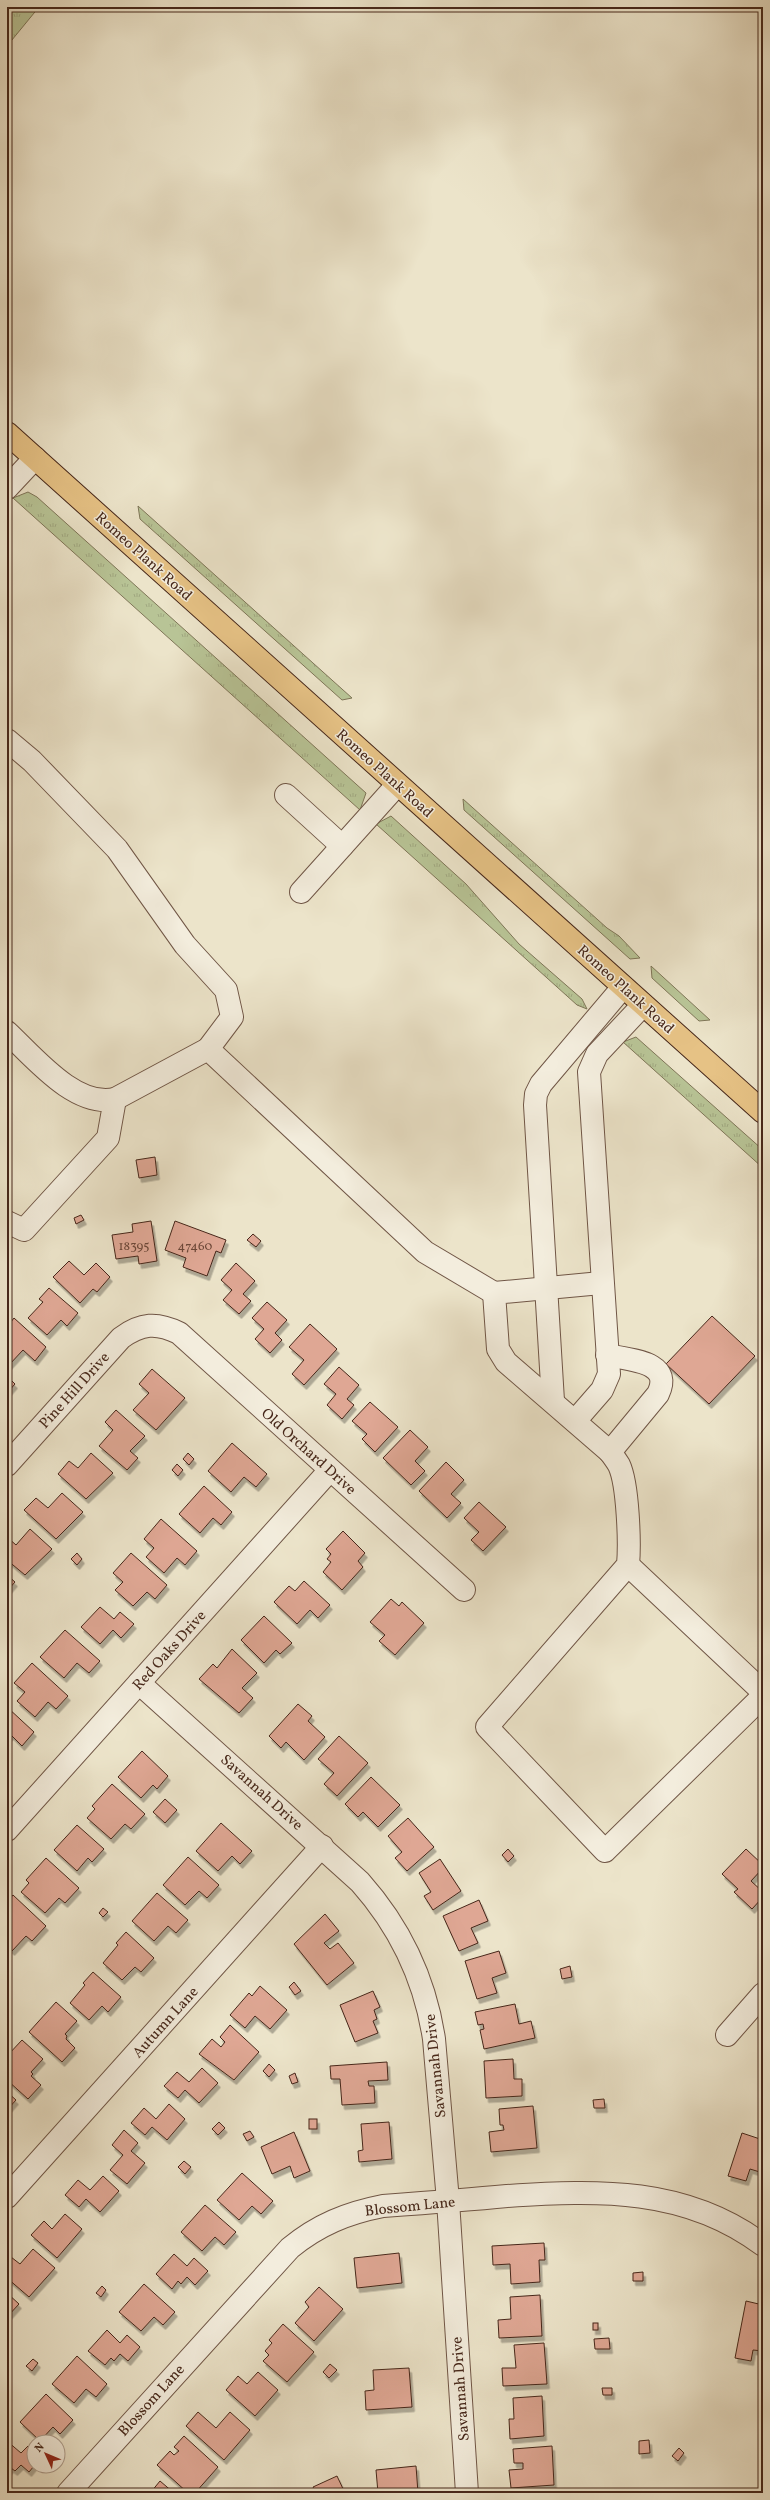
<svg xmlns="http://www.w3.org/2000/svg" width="770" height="2500" viewBox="0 0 770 2500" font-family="Vollkorn,serif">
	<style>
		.grass { fill: url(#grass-tufts); stroke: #7f7658 }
		.building { fill: #dfa794; stroke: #46271a; filter: url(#shadow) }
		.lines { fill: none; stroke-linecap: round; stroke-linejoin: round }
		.minor-casing { stroke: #705646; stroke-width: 24 }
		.major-casing { stroke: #46271a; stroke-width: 24 }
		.minor { stroke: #f3eddd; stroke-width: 22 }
		.major { stroke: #e6c285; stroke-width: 22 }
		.labels { text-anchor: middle; stroke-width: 3; stroke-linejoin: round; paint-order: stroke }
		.number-label { font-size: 13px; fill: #6c4738 }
		.street-label { font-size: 15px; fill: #46271a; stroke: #f3eddd }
	</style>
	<defs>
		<pattern id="grass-tufts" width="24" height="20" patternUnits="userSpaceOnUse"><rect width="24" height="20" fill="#b8c496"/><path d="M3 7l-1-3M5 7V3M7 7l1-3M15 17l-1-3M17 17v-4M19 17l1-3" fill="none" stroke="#a0a881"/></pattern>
		<filter id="shadow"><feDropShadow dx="2.5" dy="4.5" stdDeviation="0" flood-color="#0004"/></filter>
	</defs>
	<rect width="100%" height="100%" fill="#ece4ca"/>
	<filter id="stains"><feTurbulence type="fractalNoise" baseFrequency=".005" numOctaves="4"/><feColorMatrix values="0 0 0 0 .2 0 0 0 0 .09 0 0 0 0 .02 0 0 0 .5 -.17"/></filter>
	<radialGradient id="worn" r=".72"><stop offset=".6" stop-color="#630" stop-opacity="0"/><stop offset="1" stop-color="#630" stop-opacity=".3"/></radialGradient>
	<!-- grass -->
	<g class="grass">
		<path d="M 7,7 L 39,7 L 7,46 Z"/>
		<path d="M 28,492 L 37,497 L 366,793 L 360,810 L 13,498 Z"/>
		<path d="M 138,506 L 352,698 L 342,700 L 140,519 Z"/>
		<path d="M 463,799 L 607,928 L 619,936 L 640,958 L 630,959 L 464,810 Z"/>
		<path d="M 391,816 L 466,884 L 519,944 L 582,999 L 587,1009 L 577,1005 L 376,824 Z"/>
		<path d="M 651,966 L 710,1020 L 699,1021 L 652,978 Z"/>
		<path d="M 636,1037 L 763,1150 L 763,1168 L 623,1042 Z"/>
	</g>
	<!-- building -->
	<g class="building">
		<path d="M 155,1157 L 157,1175 L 139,1178 L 136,1160 Z"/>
		<path d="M 81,1215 L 84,1220 L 76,1224 L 74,1218 Z"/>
		<path d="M 151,1221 L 157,1261 L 139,1264 L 138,1256 L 116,1259 L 112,1235 L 133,1232 L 132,1224 Z"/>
		<path d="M 175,1221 L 226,1240 L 221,1253 L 216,1251 L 207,1276 L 183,1267 L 186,1258 L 165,1250 Z"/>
		<path d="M 253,1234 L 261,1241 L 256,1247 L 247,1240 Z"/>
		<path d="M 69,1261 L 84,1275 L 96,1263 L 110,1277 L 97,1292 L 93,1289 L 80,1303 L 53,1277 Z"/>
		<path d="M 236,1263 L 255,1281 L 243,1294 L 251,1301 L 239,1314 L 223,1300 L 232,1290 L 221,1280 Z"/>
		<path d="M 49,1288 L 78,1313 L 67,1326 L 61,1320 L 47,1335 L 28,1318 L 43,1302 L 39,1299 Z"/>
		<path d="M 267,1302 L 287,1320 L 275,1333 L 282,1340 L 270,1353 L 255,1339 L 264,1329 L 252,1318 Z"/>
		<path d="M 712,1316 L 755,1356 L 709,1404 L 666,1364 Z"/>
		<path d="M 14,1318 L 46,1347 L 35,1361 L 23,1350 L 9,1365 L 7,1363 L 7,1327 Z"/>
		<path d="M 310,1324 L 337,1349 L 304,1385 L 292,1374 L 304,1360 L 289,1347 Z"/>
		<path d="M 339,1367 L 359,1385 L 347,1399 L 354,1405 L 342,1419 L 327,1405 L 336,1394 L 324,1384 Z"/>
		<path d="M 152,1369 L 185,1398 L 156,1430 L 133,1410 L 149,1393 L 139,1384 Z"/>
		<path d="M 7,1376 L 15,1384 L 7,1393 Z"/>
		<path d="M 370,1402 L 398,1427 L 375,1452 L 362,1439 L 367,1434 L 352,1421 Z"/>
		<path d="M 116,1410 L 145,1436 L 130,1451 L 138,1458 L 127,1470 L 99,1446 L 113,1430 L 105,1422 Z"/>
		<path d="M 410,1430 L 428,1447 L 415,1461 L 425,1471 L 411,1485 L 383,1458 Z"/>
		<path d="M 232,1443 L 267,1474 L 256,1487 L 244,1477 L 231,1492 L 208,1471 Z"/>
		<path d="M 91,1453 L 113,1473 L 86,1499 L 58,1474 L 69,1461 L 78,1468 Z"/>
		<path d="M 188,1453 L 194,1459 L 189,1465 L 183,1459 Z"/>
		<path d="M 446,1462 L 464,1480 L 451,1494 L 461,1503 L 447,1518 L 419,1491 Z"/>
		<path d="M 177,1464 L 183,1470 L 178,1476 L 172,1470 Z"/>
		<path d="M 204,1486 L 232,1512 L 221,1525 L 213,1518 L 200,1533 L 179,1514 Z"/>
		<path d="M 62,1493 L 83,1512 L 56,1539 L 24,1510 L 36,1498 L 48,1508 Z"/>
		<path d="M 479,1502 L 506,1527 L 483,1551 L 471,1540 L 479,1532 L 464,1518 Z"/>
		<path d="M 161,1519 L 197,1551 L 185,1565 L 177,1558 L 164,1573 L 146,1557 L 154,1548 L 144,1539 Z"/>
		<path d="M 30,1529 L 52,1549 L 25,1575 L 7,1560 L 7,1537 L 16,1545 Z"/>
		<path d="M 343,1531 L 365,1553 L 358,1561 L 363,1567 L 342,1590 L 323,1572 L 331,1562 L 327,1559 L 331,1554 L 326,1549 Z"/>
		<path d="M 77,1553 L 82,1559 L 77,1565 L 71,1559 Z"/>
		<path d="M 131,1553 L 167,1585 L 155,1599 L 147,1592 L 133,1606 L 115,1590 L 123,1582 L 113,1573 Z"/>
		<path d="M 7,1575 L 15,1582 L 7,1591 Z"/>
		<path d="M 304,1581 L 330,1605 L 318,1618 L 310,1610 L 297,1624 L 274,1602 L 289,1586 L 295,1591 Z"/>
		<path d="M 391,1599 L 399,1606 L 402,1602 L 424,1623 L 395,1655 L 379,1641 L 385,1635 L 370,1622 Z"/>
		<path d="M 100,1607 L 114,1619 L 120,1612 L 134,1624 L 121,1638 L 113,1630 L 100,1644 L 81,1627 Z"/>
		<path d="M 264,1616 L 292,1643 L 280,1654 L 276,1650 L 264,1663 L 241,1640 Z"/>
		<path d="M 65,1630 L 100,1661 L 89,1673 L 77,1663 L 64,1678 L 40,1657 Z"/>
		<path d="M 232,1649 L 257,1673 L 242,1688 L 253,1698 L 239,1713 L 199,1679 L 213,1664 L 217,1668 Z"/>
		<path d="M 32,1663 L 68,1696 L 56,1709 L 48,1702 L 35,1717 L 17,1701 L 25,1692 L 14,1683 Z"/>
		<path d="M 298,1704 L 312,1716 L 308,1721 L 325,1737 L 304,1760 L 286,1742 L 281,1748 L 269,1736 Z"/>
		<path d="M 7,1707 L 34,1732 L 22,1746 L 11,1735 L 7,1739 Z"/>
		<path d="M 339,1736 L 368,1763 L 337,1796 L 324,1784 L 334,1773 L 318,1759 Z"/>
		<path d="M 142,1751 L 168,1776 L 157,1789 L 153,1785 L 141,1798 L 118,1777 Z"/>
		<path d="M 371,1777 L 400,1805 L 378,1827 L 363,1812 L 358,1817 L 345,1804 Z"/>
		<path d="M 112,1784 L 145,1814 L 131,1829 L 125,1824 L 111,1839 L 87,1818 L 95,1809 L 92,1806 Z"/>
		<path d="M 165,1799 L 177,1810 L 165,1823 L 153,1812 Z"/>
		<path d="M 408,1818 L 434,1847 L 407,1871 L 395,1858 L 402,1852 L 388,1836 Z"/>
		<path d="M 221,1823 L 252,1851 L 240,1864 L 232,1856 L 218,1871 L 196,1851 Z"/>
		<path d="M 77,1825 L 104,1849 L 92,1862 L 88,1858 L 77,1871 L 54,1850 Z"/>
		<path d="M 508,1849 L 514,1856 L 508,1862 L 502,1855 Z"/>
		<path d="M 746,1849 L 763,1865 L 763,1868 L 751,1881 L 763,1892 L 763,1897 L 752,1909 L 734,1892 L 738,1889 L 722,1874 Z"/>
		<path d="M 188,1857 L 219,1885 L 207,1898 L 199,1891 L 185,1905 L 163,1885 Z"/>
		<path d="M 46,1858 L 79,1888 L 65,1903 L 59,1898 L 45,1913 L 21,1892 L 29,1883 L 26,1880 Z"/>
		<path d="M 440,1859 L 461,1891 L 433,1910 L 424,1896 L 431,1892 L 419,1873 Z"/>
		<path d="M 157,1893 L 188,1920 L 176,1933 L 168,1926 L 154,1941 L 132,1921 Z"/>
		<path d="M 13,1895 L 46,1926 L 32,1941 L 26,1936 L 12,1951 L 7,1946 L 7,1902 Z"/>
		<path d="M 479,1900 L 488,1921 L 471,1928 L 478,1943 L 459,1951 L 443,1916 Z"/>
		<path d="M 103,1908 L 108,1912 L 103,1917 L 99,1913 Z"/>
		<path d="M 325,1914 L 339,1931 L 324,1943 L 330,1949 L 338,1943 L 354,1963 L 327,1985 L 294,1944 Z"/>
		<path d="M 126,1932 L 154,1958 L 141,1972 L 135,1967 L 122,1980 L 103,1963 L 118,1945 L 116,1943 Z"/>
		<path d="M 499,1951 L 506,1973 L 492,1978 L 497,1993 L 477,1999 L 465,1961 Z"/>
		<path d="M 570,1966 L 572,1977 L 562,1979 L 560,1969 Z"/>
		<path d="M 93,1972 L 121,1997 L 108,2012 L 102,2006 L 89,2020 L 70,2003 L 85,1985 L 83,1983 Z"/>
		<path d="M 294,1982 L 301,1991 L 295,1995 L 289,1987 Z"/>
		<path d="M 260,1986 L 287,2010 L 270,2029 L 255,2016 L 245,2028 L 230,2015 L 249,1993 L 252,1996 Z"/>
		<path d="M 373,1991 L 380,2007 L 374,2010 L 377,2019 L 373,2021 L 378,2033 L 355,2042 L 340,2005 Z"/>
		<path d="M 56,2002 L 77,2021 L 65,2034 L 67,2036 L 66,2039 L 75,2048 L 62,2062 L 29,2032 Z"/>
		<path d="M 515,2004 L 519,2024 L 531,2021 L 535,2038 L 484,2049 L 480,2030 L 484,2029 L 483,2024 L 478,2025 L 475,2012 Z"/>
		<path d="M 230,2025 L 259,2052 L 234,2080 L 199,2054 L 212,2039 L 221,2047 L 225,2042 L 220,2037 Z"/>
		<path d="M 22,2040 L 43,2059 L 31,2072 L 33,2074 L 31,2076 L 41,2085 L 28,2099 L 7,2080 L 7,2056 Z"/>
		<path d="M 513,2059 L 514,2079 L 522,2079 L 522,2096 L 486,2098 L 484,2061 Z"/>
		<path d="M 387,2062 L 388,2080 L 368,2081 L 369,2086 L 374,2086 L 375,2103 L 342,2105 L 340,2079 L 331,2079 L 330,2066 Z"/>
		<path d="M 269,2064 L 275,2070 L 269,2077 L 263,2071 Z"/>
		<path d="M 202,2068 L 218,2083 L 199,2103 L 185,2090 L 178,2098 L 164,2086 L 177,2072 L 189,2082 Z"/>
		<path d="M 295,2073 L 298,2082 L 292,2084 L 289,2076 Z"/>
		<path d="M 7,2092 L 16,2100 L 7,2110 Z"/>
		<path d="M 604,2099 L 605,2108 L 594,2108 L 593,2100 Z"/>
		<path d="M 169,2104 L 185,2119 L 167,2140 L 152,2127 L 145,2135 L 131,2123 L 144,2108 L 156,2119 Z"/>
		<path d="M 533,2106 L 537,2148 L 491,2152 L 489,2132 L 504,2130 L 503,2125 L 500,2125 L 499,2109 Z"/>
		<rect x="309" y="2119" width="8" height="10"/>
		<path d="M 219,2122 L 225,2128 L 218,2135 L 212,2129 Z"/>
		<path d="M 389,2122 L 392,2159 L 359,2162 L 358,2151 L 363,2150 L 361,2124 Z"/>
		<path d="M 124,2130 L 138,2143 L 131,2151 L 145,2163 L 127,2184 L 110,2170 L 123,2155 L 112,2145 Z"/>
		<path d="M 250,2131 L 254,2137 L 247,2141 L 243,2134 Z"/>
		<path d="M 294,2132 L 310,2171 L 294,2178 L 290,2166 L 272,2174 L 261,2147 Z"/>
		<path d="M 742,2133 L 763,2140 L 763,2173 L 750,2169 L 746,2181 L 728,2176 Z"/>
		<path d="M 184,2161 L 191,2167 L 185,2174 L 178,2167 Z"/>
		<path d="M 242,2173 L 273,2201 L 261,2214 L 252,2206 L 239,2220 L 217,2200 Z"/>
		<path d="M 103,2176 L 119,2191 L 100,2212 L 86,2199 L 79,2207 L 65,2195 L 78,2180 L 90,2190 Z"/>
		<path d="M 205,2205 L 236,2232 L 224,2245 L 215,2237 L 202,2251 L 181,2232 Z"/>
		<path d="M 65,2214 L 82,2229 L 57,2258 L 31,2235 L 44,2221 L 52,2229 Z"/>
		<path d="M 544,2243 L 545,2260 L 539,2260 L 540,2282 L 511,2284 L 510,2264 L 493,2265 L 492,2246 Z"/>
		<path d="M 33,2249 L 55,2268 L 29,2297 L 7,2278 L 7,2261 L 11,2257 L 20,2264 Z"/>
		<path d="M 399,2253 L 402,2283 L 357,2288 L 354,2258 Z"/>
		<path d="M 174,2254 L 187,2266 L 194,2258 L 208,2271 L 195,2285 L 187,2277 L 181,2284 L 178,2281 L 172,2289 L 156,2274 Z"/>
		<path d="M 643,2272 L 643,2281 L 633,2281 L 633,2273 Z"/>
		<path d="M 144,2284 L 175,2312 L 163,2325 L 154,2317 L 141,2331 L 119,2312 Z"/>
		<path d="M 102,2286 L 106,2290 L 101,2297 L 96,2293 Z"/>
		<path d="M 319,2287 L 343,2309 L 314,2341 L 295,2323 L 309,2307 L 305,2302 Z"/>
		<path d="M 7,2293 L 19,2304 L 7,2317 Z"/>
		<path d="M 540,2295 L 542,2336 L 499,2338 L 498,2320 L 511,2319 L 510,2297 Z"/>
		<path d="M 746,2301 L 763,2305 L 760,2321 L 763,2321 L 763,2351 L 753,2350 L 751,2361 L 735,2358 Z"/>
		<rect x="593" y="2323" width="5" height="7"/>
		<path d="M 283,2324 L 314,2352 L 287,2382 L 263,2361 L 269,2355 L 265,2351 L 272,2343 L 269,2340 Z"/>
		<path d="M 107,2330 L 120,2343 L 127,2335 L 140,2347 L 128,2361 L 120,2354 L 114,2361 L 111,2358 L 105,2365 L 88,2351 Z"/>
		<path d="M 609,2338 L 610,2349 L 595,2349 L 594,2339 Z"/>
		<path d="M 544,2343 L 547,2384 L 503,2386 L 502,2368 L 516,2368 L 514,2345 Z"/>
		<path d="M 77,2356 L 107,2384 L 96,2397 L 86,2389 L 74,2403 L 52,2384 Z"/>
		<path d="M 33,2359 L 38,2363 L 32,2371 L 26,2366 Z"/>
		<path d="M 330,2364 L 337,2370 L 329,2378 L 323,2372 Z"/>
		<path d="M 409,2368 L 412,2407 L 366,2410 L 365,2391 L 374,2390 L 373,2370 Z"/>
		<path d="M 258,2372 L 278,2390 L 255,2416 L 226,2390 L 238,2376 L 247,2384 Z"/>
		<path d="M 602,2388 L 612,2388 L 612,2395 L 603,2395 Z"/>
		<path d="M 46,2394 L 73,2420 L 60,2434 L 53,2427 L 40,2441 L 20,2422 Z"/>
		<path d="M 542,2396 L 544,2436 L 510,2439 L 509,2419 L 514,2419 L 513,2398 Z"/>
		<path d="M 198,2412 L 216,2428 L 230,2412 L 250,2430 L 224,2460 L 186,2426 Z"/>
		<path d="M 184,2436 L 218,2467 L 195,2493 L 188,2493 L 157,2465 L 170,2451 L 174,2455 L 179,2451 L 174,2447 Z"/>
		<path d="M 649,2440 L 650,2453 L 639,2454 L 639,2441 Z"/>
		<path d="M 7,2441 L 21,2453 L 28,2446 L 34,2451 L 34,2466 L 29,2472 L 21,2465 L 15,2471 L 11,2468 L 7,2473 Z"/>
		<path d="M 552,2446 L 554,2485 L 511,2488 L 509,2470 L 523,2469 L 523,2463 L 514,2463 L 513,2449 Z"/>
		<path d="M 679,2448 L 684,2453 L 678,2461 L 672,2456 Z"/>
		<path d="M 416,2466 L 418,2493 L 378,2493 L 376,2470 Z"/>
		<path d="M 337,2476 L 345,2493 L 316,2493 L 313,2487 Z"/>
		<path d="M 160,2481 L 174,2493 L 152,2493 L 151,2492 Z"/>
	</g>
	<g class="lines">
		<defs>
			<g id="minor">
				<path d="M 7,488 L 35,458"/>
				<path d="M 7,740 L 32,761 L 117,849 L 185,945 L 226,990 L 232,1017 L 208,1049"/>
				<path d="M 286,795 L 342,846"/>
				<path d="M 301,892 L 397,785"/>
				<path d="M 7,1032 C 34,1057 75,1108 115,1099 L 208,1049 L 425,1252 L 494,1293"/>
				<path d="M 7,1222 L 24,1230 L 108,1138 L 115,1099"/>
				<path d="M 601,1283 L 494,1293 L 498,1349 L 506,1362 L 610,1452 C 613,1456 616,1460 619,1465 C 628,1484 630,1543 628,1565 L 487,1727 L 605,1851 L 763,1696"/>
				<path d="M 607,1355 C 629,1360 674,1361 658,1394 L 610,1452"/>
				<path d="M 553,1401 L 535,1105 L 536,1094 L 541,1084 L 623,987"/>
				<path d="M 575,1421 L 602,1390 L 609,1374 L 589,1072 L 597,1054 L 643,1005"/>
				<path d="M 7,1465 L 121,1338 C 141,1323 157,1322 179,1333 L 464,1590"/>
				<path d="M 628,1565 L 763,1692"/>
				<path d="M 139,1683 L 360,1882 C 400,1927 425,1979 434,2039 L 448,2201 L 467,2493"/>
				<path d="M 7,1830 L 330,1470"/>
				<path d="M 727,2035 L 763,1994"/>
				<path d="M 7,2197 L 322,1846"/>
				<path d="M 68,2493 L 290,2248 C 318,2225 347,2213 383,2206 C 424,2203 465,2200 507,2196 C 598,2190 686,2187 763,2245"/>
			</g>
			<path id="major" d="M 7,433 L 763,1112"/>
		</defs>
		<!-- minor casing -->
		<use href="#minor" class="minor-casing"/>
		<!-- major casing -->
		<use href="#major" class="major-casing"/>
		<!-- minor -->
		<use href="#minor" class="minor"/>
		<!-- major -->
		<use href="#major" class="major"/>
	</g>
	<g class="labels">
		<!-- number labels -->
		<g class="number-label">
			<text x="134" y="1250">18395</text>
			<text x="195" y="1250">47460</text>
		</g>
		<!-- street labels -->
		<g class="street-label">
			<text transform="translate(144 556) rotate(42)" y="5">Romeo Plank Road</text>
			<text transform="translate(385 773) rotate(42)" y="5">Romeo Plank Road</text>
			<text transform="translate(626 989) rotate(42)" y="5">Romeo Plank Road</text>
			<text transform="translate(74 1390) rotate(-48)" y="5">Pine Hill Drive</text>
			<text transform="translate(309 1451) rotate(42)" y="5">Old Orchard Drive</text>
			<text transform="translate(169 1650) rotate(-48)" y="5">Red Oaks Drive</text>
			<text transform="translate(262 1792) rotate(42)" y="5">Savannah Drive</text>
			<text transform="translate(165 2022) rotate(-48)" y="5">Autumn Lane</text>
			<text transform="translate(435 2066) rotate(-96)" y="5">Savannah Drive</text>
			<text transform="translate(410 2206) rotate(-6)" y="5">Blossom Lane</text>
			<text transform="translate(460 2389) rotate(-94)" y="5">Savannah Drive</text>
			<text transform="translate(151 2400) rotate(-48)" y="5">Blossom Lane</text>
		</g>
	</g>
	<!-- margin -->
	<rect width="770" height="2500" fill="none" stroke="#ece4ca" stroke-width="24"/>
	<rect x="8" y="8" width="754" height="2484" fill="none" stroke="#46271a" stroke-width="2"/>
	<rect x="12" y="12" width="746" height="2476" fill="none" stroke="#46271a"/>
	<!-- north arrow -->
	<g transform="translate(46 2454) rotate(314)"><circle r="19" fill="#f3eddd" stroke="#ae9e8f"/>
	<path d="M0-3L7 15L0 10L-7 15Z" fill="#8f2418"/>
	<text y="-6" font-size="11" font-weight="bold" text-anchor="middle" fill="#46271a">N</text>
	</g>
	<rect width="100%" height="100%" filter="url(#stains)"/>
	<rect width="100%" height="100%" fill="url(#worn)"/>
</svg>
